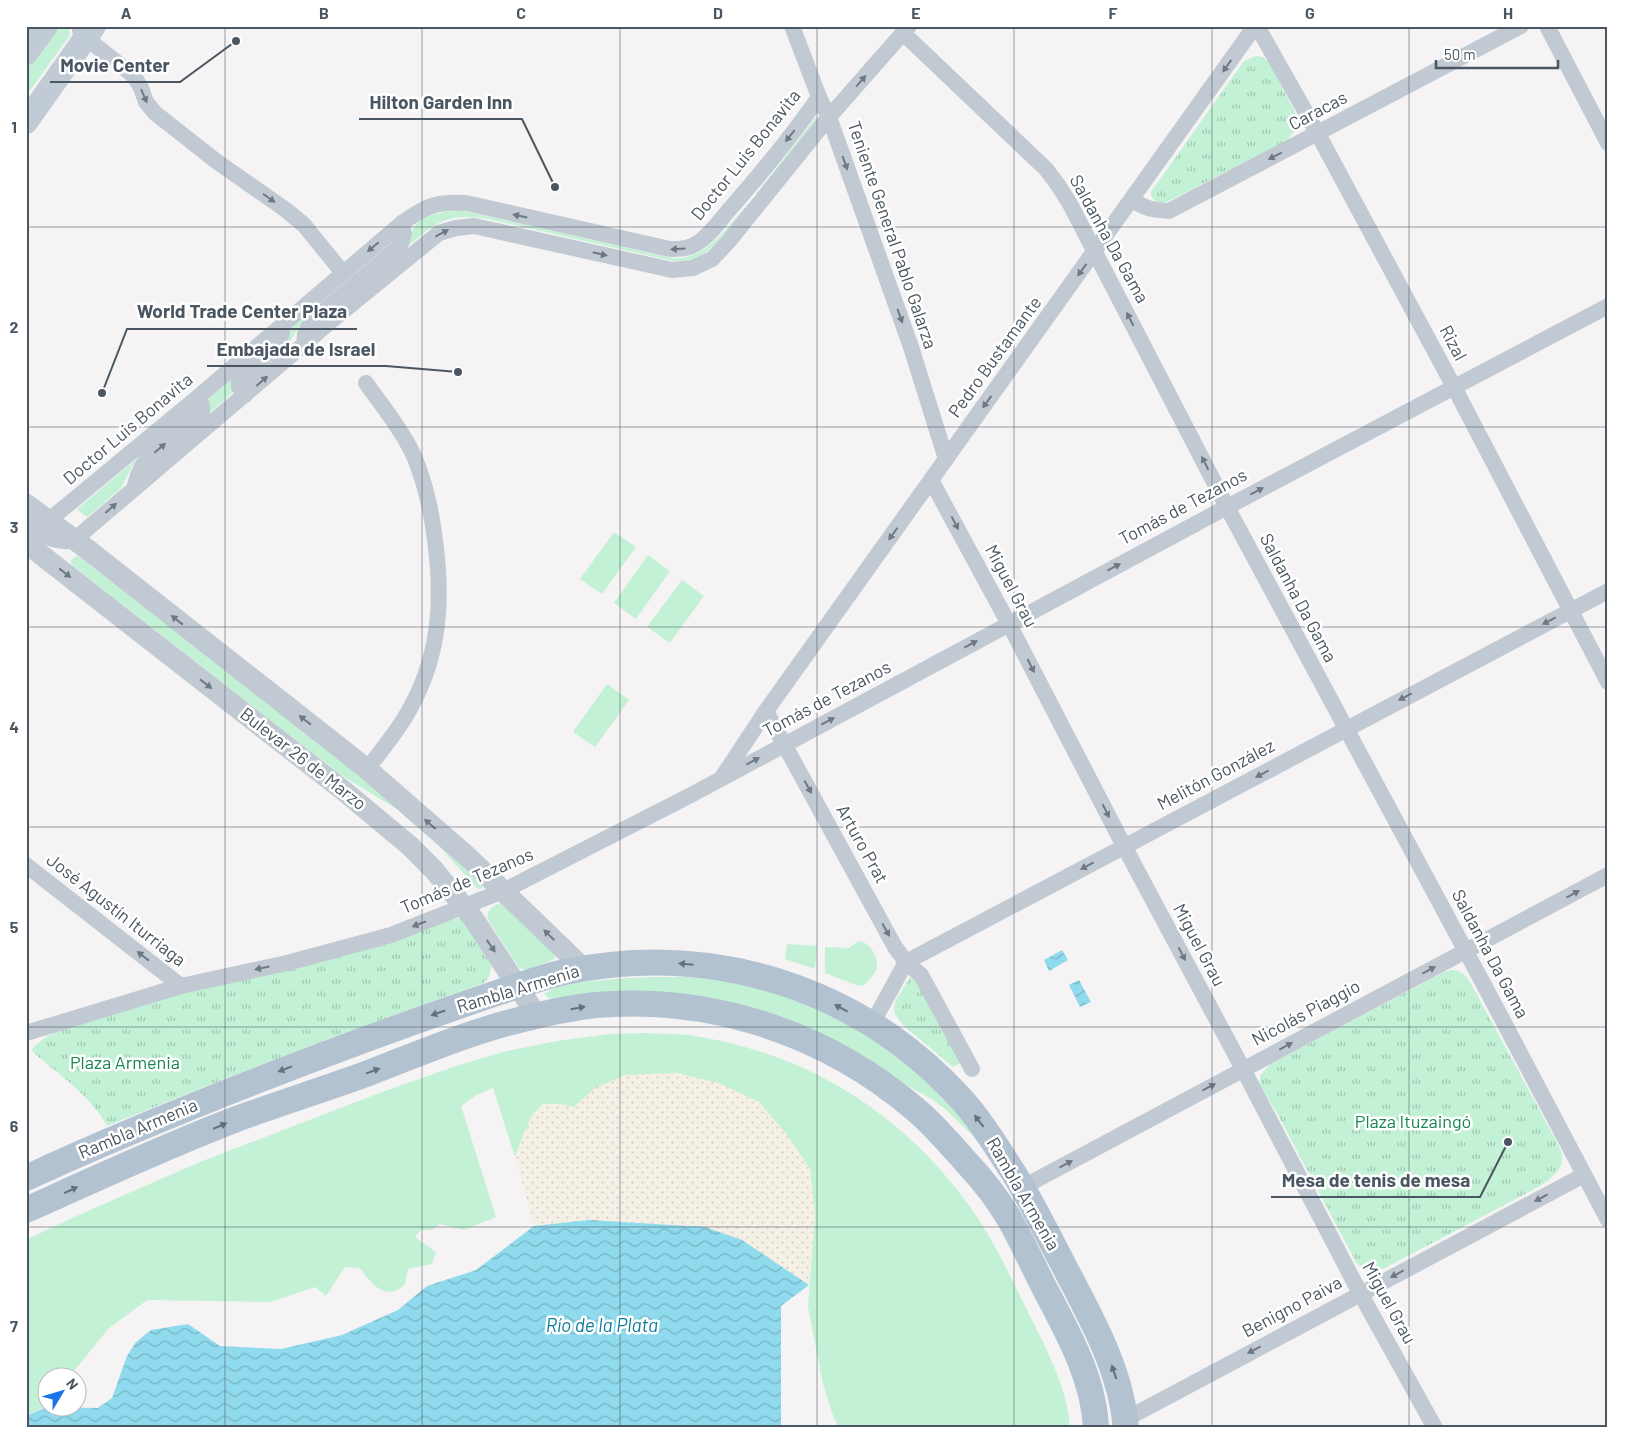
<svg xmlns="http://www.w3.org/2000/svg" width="1634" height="1454" viewBox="0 0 1634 1454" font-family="Barlow,sans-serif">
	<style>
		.grass { fill: #c3f1d5 }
		.sand { fill: url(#sand-dots) }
		.park { fill: url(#park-tufts) }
		.water { fill: url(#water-waves) }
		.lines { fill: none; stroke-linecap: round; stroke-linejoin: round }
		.minor { stroke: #c1cad2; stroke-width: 16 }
		.tertiary { stroke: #c1cad2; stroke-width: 21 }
		.secondary { stroke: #c1cbd6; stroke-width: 24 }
		.primary { stroke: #b3c2d1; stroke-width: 26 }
		.oneway { fill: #6e7983 }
		.oneway2 { fill: #64717d }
		.grid { fill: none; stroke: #4a5661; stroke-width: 1; stroke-opacity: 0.55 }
		.labels { text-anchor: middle; stroke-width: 5; stroke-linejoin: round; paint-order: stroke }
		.street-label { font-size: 18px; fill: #4a5661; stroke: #fff }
		.park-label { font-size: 18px; fill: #17864f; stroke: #fff }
		.water-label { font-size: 19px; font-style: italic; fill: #0c7c9b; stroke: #fff }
		.leader { fill: none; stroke: #4a5661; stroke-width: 2 }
		.callout-dot { fill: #4a5661; stroke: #fff; stroke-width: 2 }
		.callout-label { font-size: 19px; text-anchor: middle; font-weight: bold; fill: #4a5661; stroke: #fff; stroke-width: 5; stroke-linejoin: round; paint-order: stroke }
		.neatline { fill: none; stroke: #4a5661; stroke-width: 2 }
		.grid-label { font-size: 16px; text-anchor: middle; font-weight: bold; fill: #4a5661 }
	</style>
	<defs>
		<pattern id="sand-dots" width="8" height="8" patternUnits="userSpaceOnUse" patternTransform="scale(1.25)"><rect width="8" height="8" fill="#f5f0e5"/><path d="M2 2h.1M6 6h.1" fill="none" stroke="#d4d0c7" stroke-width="1.8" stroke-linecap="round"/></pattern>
		<pattern id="park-tufts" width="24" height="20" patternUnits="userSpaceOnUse" patternTransform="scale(1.25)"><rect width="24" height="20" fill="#c3f1d5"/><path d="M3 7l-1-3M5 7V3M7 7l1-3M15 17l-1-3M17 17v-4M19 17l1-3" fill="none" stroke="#a0c6b0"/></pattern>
		<pattern id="water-waves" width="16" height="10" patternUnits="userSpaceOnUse" patternTransform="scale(1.25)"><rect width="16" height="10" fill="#90daee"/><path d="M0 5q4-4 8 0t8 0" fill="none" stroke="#78b4c4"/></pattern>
	</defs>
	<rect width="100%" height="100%" fill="#f5f3f3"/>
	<!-- grass -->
	<g class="grass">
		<path d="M 61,26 L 69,26 L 70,35 L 26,96 L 26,70 Z"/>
		<path d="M 816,117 L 818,118 L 759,194 L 756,194 Z"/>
		<path d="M 748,204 L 749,205 C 736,220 714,250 696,258 C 689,261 681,261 673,261 L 488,219 C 445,212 433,224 403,251 C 406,246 409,242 411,237 C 413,233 412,229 415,226 C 423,213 449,211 463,211 L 672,258 C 707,261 727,226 748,204 Z"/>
		<path d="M 390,245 L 392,247 L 300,325 L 285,349 L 247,382 L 283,347 L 294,325 Z"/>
		<path d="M 234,377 L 233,392 L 231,394 L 204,418 L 209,399 Z"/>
		<path d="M 193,412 L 194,413 L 133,465 L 121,488 L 87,517 L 77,509 Z"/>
		<path d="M 614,532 L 636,547 L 602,594 L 580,579 Z"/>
		<path d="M 648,555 L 670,571 L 636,619 L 614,603 Z"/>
		<path d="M 76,556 L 81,558 L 389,797 L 482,885 L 483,888 L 479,889 L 476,887 L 439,846 L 398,810 L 341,775 L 73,566 L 71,563 L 71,560 Z"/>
		<path d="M 682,580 L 704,596 L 670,643 L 647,627 Z"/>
		<path d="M 607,684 L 629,700 L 595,747 L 573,732 Z"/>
		<path d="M 500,903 L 504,903 L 554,954 L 555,959 L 526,970 L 519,968 L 488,920 C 486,910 491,907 500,903 Z"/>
		<path d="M 858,941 C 869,941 879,957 877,967 C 875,974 868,982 863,986 L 856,985 L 825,973 L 825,947 L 849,948 Z"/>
		<path d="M 787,944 L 817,946 L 815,969 L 785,959 Z"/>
		<path d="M 653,977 L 687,977 L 723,980 L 756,988 L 815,1005 L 875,1037 L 954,1105 L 1001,1171 L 973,1136 L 945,1109 L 930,1098 L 910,1087 L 856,1051 L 797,1023 L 750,1007 L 699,997 L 555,1000 L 549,998 L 544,994 C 559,980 631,978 653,977 Z"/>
		<path d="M 646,1033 C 660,1034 674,1033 688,1035 C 800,1051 893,1106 962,1196 C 987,1228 1006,1267 1024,1304 C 1042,1341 1068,1386 1070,1428 L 839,1428 L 832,1413 L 823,1384 L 808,1307 L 815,1216 L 810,1169 L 787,1135 L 759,1102 L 595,1088 L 574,1107 L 559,1104 L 524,1133 L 515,1157 L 493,1088 L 476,1095 L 461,1106 L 496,1217 L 464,1230 L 440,1224 L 432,1230 L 421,1230 L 415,1237 L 436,1252 L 432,1264 L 408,1269 L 405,1284 C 403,1286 399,1290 395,1291 C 380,1296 368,1279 360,1268 L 345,1267 L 326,1296 L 315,1287 L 271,1302 L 147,1300 L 108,1329 L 70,1376 L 48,1376 L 47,1405 L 26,1416 L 26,1240 L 74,1217 L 200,1162 L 385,1091 L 462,1064 L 507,1051 L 557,1041 L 609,1034 Z"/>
	</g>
	<!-- sand -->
	<path class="sand" d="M 677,1073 L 719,1083 L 759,1102 L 787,1135 L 810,1169 L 815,1216 L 809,1285 L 742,1240 L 589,1220 L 534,1226 L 515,1157 L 524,1133 L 533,1114 L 543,1104 L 559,1104 L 574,1107 L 595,1088 L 625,1075 Z"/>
	<!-- park -->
	<g class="park">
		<path d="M 1256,56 L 1262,57 L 1269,62 L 1297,116 C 1297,126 1293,134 1286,141 L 1169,201 C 1161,204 1155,204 1151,195 L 1151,192 L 1244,61 Z"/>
		<path d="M 459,918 L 464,919 L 492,964 L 489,977 L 484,983 L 328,1039 L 199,1089 L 107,1126 C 91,1096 58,1074 33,1052 L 32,1049 C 54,1026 91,1019 121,1009 Z"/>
		<path d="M 1451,970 C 1460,970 1466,975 1470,982 L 1560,1148 C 1566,1167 1557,1173 1542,1185 L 1385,1268 C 1371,1272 1366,1274 1356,1262 L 1277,1113 L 1260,1085 L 1260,1076 L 1269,1065 L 1444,972 Z"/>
		<path d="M 910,977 L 915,977 L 962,1062 L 953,1067 L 903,1025 L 895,1014 L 894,1007 L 896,1000 Z"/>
	</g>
	<!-- water -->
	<g class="water">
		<path d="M 1062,950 L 1068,960 L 1049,971 L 1044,960 Z"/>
		<path d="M 1079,980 L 1091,1002 L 1080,1007 L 1069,985 Z"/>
		<path d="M 589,1220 L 705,1227 L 742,1240 L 809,1285 L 781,1306 L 781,1428 L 26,1428 L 26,1416 L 46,1407 L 98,1408 L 112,1398 L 127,1356 L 136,1342 L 151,1330 L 188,1324 L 220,1346 L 281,1349 L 342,1335 L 398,1310 L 427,1286 L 476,1270 L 534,1226 Z"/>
	</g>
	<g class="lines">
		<!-- minor -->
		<g class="minor">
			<path d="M 792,26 L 819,97 L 829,117 L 911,347 L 946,459"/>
			<path d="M 1257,26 L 1318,134 L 1454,387 L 1608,682"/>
			<path d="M 1547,26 L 1608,143"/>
			<path d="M 80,31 L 86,38 L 134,76 L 141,88 L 146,102 L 155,113 L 216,161 L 286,210 L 304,225 L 343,273"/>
			<path d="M 903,33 L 1046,169 L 1058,185 L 1070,204 L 1227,507 L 1491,998 L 1608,1220"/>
			<path d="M 1132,199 C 1144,209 1154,210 1169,211 L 1521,26"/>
			<path d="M 304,345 L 305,334 L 311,322 L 400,246 L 404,234 L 402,223"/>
			<path d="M 366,383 C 383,407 402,430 414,456 C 427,488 432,515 436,548 C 443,608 438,661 407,714 C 396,733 381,751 367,769"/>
			<path d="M 245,395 L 239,387 L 239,380 L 279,343 L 282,333 L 283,324"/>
			<path d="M 931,480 L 1009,624 L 1124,846 L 1243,1069 L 1360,1293 L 1435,1428"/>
			<path d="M 135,485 L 138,475 L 145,461 L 202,413 L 202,405 L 197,398"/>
			<path d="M 26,525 C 39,534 58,545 74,540 L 330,322 L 439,233 L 456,228 L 474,226 L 672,270 L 693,268 L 712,259 L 729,241 L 829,117 L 909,26"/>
			<path d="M 43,529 L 48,521 L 197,398 L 402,223 C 426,206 436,201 466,203 L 670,249 C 680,249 688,249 696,244 C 709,236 718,223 728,211 C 760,175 791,137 819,97"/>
			<path d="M 766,711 L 895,947 L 906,962 L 921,975 L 972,1069"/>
			<path d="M 723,776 L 766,711 L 1255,26"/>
			<path d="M 26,865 L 181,986"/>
			<path d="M 872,1024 L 906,962 L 1608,591"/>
			<path d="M 26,1033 L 181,986 L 287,963 L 391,935 L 503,891 L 691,795 L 1227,507 L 1608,306"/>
			<path d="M 1023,1187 L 1608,875"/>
			<path d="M 1126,1419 L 1584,1175"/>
		</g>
		<!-- tertiary -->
		<g class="tertiary">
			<path d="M 26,504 L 87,549 L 367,769 L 469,858 L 584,969"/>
			<path d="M 26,543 L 344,791 L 410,846 L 434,870 L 473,918 L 537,1016"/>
		</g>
		<!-- secondary -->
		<g class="secondary">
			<path d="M 26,53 L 46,26"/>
			<path d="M 26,122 L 94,26"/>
		</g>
		<!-- primary -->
		<g class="primary">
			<path d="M 26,1178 C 136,1127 248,1083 361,1041 C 402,1026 444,1011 485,997 C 512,988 538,978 565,972 C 714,941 861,988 963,1101 C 982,1122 996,1146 1011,1169 C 1030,1198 1045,1230 1061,1260 C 1088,1313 1121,1367 1126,1428"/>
			<path d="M 26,1210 C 95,1179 164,1147 234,1120 C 277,1104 322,1090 366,1074 C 418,1054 469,1032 523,1019 C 546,1013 571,1008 595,1005 C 711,995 826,1033 915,1109 C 934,1125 950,1144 966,1162 C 982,1179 998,1199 1010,1220 C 1023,1243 1034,1268 1046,1291 C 1068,1333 1094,1379 1096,1428"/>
		</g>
	</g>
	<!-- one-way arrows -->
	<defs><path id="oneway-solid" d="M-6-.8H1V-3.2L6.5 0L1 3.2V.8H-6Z" transform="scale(1.25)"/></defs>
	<g class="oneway">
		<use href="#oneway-solid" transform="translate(1227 66) rotate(125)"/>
		<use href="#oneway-solid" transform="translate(861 81) rotate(-49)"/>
		<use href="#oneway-solid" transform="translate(144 96) rotate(67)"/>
		<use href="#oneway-solid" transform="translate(790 136) rotate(129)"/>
		<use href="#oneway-solid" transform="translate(1275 156) rotate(153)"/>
		<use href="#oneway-solid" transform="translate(845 163) rotate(70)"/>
		<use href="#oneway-solid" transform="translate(269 198) rotate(35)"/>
		<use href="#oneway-solid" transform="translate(520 216) rotate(-168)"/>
		<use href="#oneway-solid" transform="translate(442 233) rotate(-28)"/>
		<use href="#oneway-solid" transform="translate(373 247) rotate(140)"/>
		<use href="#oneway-solid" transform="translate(678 249) rotate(177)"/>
		<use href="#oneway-solid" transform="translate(600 254) rotate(13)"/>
		<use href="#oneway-solid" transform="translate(1082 270) rotate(126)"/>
		<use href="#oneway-solid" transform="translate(900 316) rotate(70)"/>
		<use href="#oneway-solid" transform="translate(1130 319) rotate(-117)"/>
		<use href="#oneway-solid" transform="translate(262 381) rotate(-41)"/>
		<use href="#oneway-solid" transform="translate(987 402) rotate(126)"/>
		<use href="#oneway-solid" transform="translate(160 448) rotate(-40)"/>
		<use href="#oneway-solid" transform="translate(1205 463) rotate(-117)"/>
		<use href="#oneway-solid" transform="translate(1257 491) rotate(-28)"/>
		<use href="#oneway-solid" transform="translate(111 508) rotate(-41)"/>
		<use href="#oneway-solid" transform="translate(955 523) rotate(62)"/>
		<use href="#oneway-solid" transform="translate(893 534) rotate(126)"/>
		<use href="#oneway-solid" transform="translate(1114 567) rotate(-28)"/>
		<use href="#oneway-solid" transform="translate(65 573) rotate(38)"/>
		<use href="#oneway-solid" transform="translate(177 620) rotate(-142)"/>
		<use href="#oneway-solid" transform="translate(1549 621) rotate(152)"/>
		<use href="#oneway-solid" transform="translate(971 644) rotate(-28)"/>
		<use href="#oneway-solid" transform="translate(1031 666) rotate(63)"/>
		<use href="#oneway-solid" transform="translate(206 684) rotate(38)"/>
		<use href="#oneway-solid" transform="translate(1405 697) rotate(152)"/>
		<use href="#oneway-solid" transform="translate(305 720) rotate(-142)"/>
		<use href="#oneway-solid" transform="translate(828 721) rotate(-28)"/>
		<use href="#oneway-solid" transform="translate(753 761) rotate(-28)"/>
		<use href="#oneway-solid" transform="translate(1262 774) rotate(152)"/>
		<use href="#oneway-solid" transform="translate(808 787) rotate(61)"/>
		<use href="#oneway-solid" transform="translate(1106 811) rotate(63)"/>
		<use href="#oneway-solid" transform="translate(430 824) rotate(-139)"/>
		<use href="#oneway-solid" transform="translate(1087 866) rotate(152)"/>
		<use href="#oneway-solid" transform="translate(1573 894) rotate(-29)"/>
		<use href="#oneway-solid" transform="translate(419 924) rotate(159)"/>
		<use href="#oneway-solid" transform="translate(886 930) rotate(61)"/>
		<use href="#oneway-solid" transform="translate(549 935) rotate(-136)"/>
		<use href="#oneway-solid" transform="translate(491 946) rotate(55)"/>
		<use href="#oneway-solid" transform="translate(1182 954) rotate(62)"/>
		<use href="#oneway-solid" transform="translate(143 956) rotate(-142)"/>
		<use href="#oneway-solid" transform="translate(262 968) rotate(168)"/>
		<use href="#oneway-solid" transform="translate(1429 970) rotate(-28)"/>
		<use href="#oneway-solid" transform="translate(1286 1046) rotate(-28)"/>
		<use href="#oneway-solid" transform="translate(1209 1087) rotate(-28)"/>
		<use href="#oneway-solid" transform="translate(1066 1164) rotate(-28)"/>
		<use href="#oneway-solid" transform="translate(1541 1198) rotate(152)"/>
		<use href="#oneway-solid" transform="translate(1397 1274) rotate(152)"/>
		<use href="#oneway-solid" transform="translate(1254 1350) rotate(152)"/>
	</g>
	<g class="oneway2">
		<use href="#oneway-solid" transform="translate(686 964) rotate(-175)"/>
		<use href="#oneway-solid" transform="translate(578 1008) rotate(-10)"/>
		<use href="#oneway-solid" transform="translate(841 1008) rotate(-152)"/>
		<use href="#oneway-solid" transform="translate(438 1013) rotate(161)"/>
		<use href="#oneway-solid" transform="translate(285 1069) rotate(159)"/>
		<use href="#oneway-solid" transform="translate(373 1071) rotate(-21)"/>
		<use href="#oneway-solid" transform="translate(979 1121) rotate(-128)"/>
		<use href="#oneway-solid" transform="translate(220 1126) rotate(-23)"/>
		<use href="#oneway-solid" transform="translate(71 1190) rotate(-25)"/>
		<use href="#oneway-solid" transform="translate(1114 1372) rotate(-109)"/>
	</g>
	<!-- grid -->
	<path class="grid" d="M 225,26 L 225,1428M 422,26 L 422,1428M 620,26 L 620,1428M 817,26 L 817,1428M 1014,26 L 1014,1428M 1212,26 L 1212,1428M 1409,26 L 1409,1428M 26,227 L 1608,227M 26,427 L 1608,427M 26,627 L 1608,627M 26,827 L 1608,827M 26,1027 L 1608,1027M 26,1227 L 1608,1227"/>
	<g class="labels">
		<!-- street labels -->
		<g class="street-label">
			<text transform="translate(1318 111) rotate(-28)" y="6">Caracas</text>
			<text transform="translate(746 155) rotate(-51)" y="6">Doctor Luis Bonavita</text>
			<text transform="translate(892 235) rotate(71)" y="6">Teniente General Pablo Galarza</text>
			<text transform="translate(1109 239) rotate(61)" y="6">Saldanha Da Gama</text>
			<text transform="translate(1453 343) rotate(62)" y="6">Rizal</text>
			<text transform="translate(995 357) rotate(-54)" y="6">Pedro Bustamante</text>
			<text transform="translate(128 429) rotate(-40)" y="6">Doctor Luis Bonavita</text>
			<text transform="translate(1183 507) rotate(-28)" y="6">Tomás de Tezanos</text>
			<text transform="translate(1011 586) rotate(62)" y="6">Miguel Grau</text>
			<text transform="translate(1298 598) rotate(62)" y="6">Saldanha Da Gama</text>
			<text transform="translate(827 699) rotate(-28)" y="6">Tomás de Tezanos</text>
			<text transform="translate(303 759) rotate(38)" y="6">Bulevar 26 de Marzo</text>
			<text transform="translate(1216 775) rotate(-28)" y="6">Melitón González</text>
			<text transform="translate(862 844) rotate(61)" y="6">Arturo Prat</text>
			<text transform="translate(467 881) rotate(-23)" y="6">Tomás de Tezanos</text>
			<text transform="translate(116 910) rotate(38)" y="6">José Agustín Iturriaga</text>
			<text transform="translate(1199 945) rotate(62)" y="6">Miguel Grau</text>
			<text transform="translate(1490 954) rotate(62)" y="6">Saldanha Da Gama</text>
			<text transform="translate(518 989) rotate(-17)" y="6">Rambla Armenia</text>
			<text transform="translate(1306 1013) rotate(-28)" y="6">Nicolás Piaggio</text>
			<text transform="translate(138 1129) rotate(-23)" y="6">Rambla Armenia</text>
			<text transform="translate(1023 1194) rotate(60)" y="6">Rambla Armenia</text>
			<text transform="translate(1389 1303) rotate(61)" y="6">Miguel Grau</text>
			<text transform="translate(1292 1307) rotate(-28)" y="6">Benigno Paiva</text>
		</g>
		<!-- park labels -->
		<g class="park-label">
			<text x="125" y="1069">Plaza Armenia</text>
			<text x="1413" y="1128">Plaza Ituzaingó</text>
		</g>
		<!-- water labels -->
		<g class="water-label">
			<text x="602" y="1332">Río de la Plata</text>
		</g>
	</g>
	<!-- callouts -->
	<path class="leader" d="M236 41L180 82H50M555 187L522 119H359M102 393L127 329H357M458 372L386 366H207M1508 1142L1480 1197H1271"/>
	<g class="callout-dot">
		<circle cx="236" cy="41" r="5"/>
		<circle cx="555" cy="187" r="5"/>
		<circle cx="102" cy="393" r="5"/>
		<circle cx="458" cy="372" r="5"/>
		<circle cx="1508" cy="1142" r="5"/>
	</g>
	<g class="callout-label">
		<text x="115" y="72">Movie Center</text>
		<text x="441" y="109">Hilton Garden Inn</text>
		<text x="242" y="318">World Trade Center Plaza</text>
		<text x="296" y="356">Embajada de Israel</text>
		<text x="1376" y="1187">Mesa de tenis de mesa</text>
	</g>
	<!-- border -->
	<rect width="1634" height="1454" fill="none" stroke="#ffffff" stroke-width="55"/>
	<!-- north arrow -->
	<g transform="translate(62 1392) rotate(52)"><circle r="24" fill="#ffffff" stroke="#b7bbc0"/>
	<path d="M0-4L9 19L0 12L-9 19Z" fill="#1a73e8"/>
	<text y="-8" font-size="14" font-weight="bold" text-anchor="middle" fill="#4a5661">N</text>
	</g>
	<!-- scale -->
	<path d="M1436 60v8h122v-8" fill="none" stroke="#4a5661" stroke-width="2.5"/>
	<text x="1444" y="60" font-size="15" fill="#4a5661" stroke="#ffffff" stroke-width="4" paint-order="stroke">50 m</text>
	<rect x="28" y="28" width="1578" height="1398" class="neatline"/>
	<g class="grid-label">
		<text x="126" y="19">A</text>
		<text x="324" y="19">B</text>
		<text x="521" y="19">C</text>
		<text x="718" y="19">D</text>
		<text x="916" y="19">E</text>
		<text x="1113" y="19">F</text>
		<text x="1310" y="19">G</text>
		<text x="1508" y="19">H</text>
		<text x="14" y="133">1</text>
		<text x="14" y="333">2</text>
		<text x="14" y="533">3</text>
		<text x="14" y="733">4</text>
		<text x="14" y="933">5</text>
		<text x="14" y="1132">6</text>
		<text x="14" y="1332">7</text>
	</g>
</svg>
